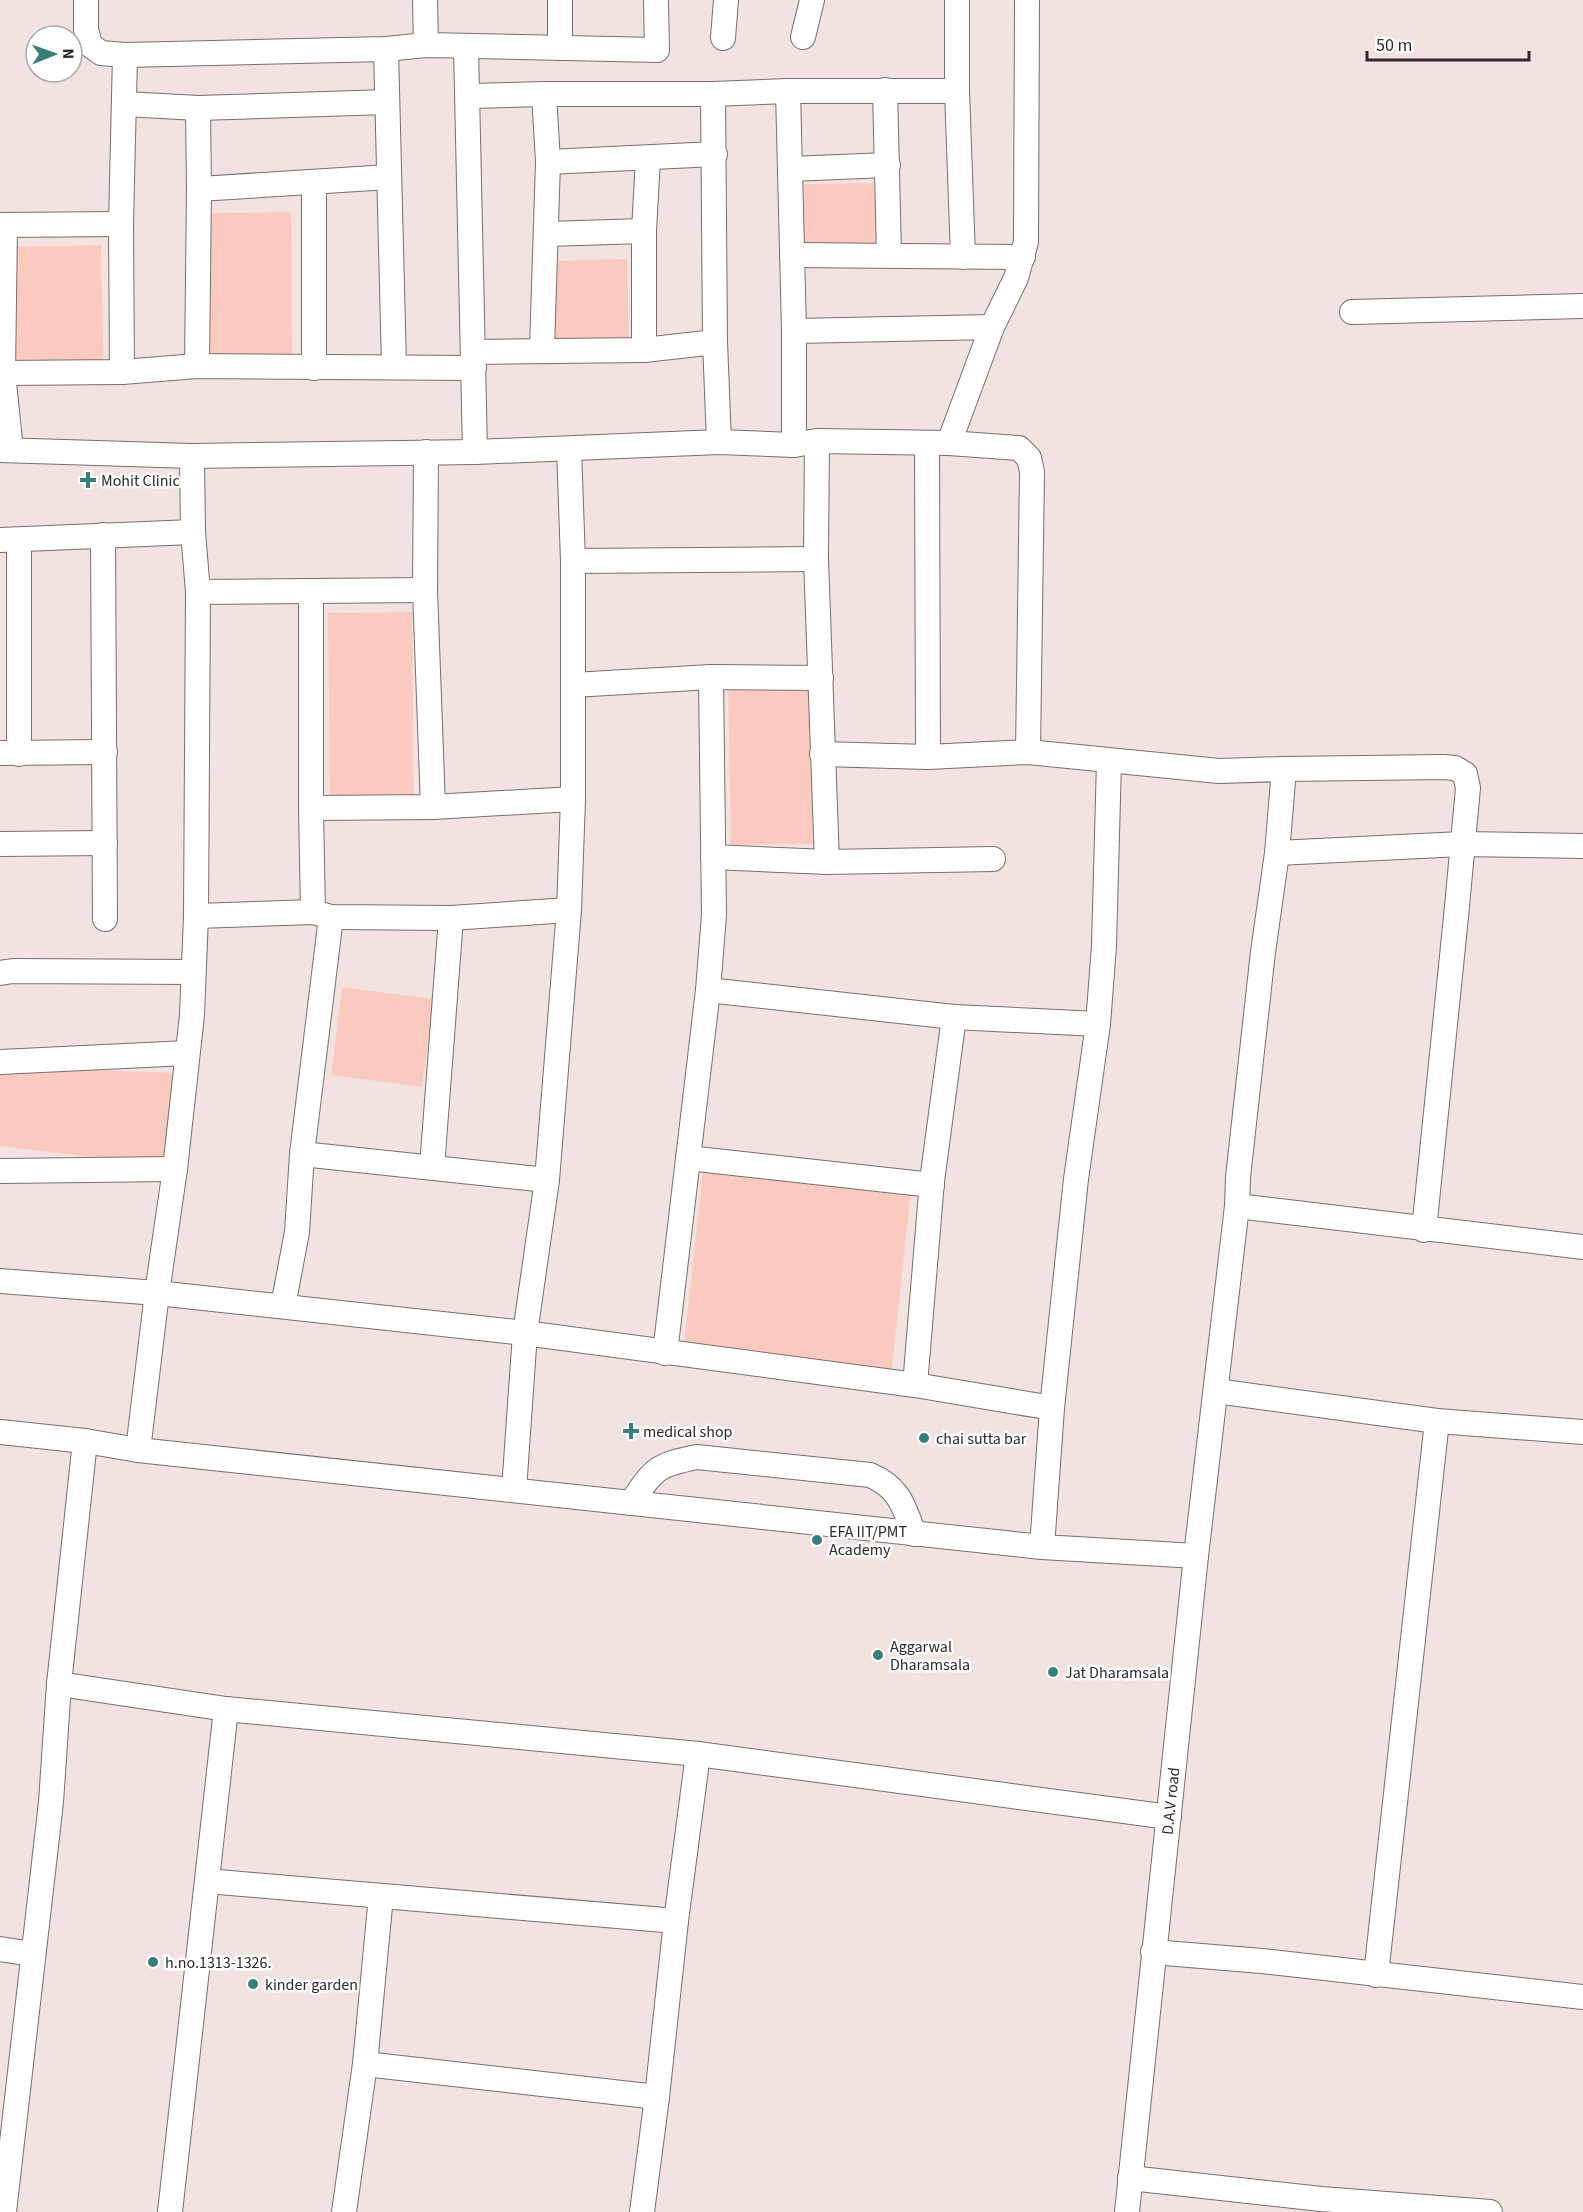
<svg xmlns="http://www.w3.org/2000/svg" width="1583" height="2212" viewBox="0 0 1583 2212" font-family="'Source Sans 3',sans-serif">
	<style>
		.green { fill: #facac0 }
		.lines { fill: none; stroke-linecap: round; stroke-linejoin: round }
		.minor-casing { stroke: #7a6d6a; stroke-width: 26 }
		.minor { stroke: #fff; stroke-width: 24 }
		.poi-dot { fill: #387f79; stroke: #fff; stroke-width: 2 }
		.labels { text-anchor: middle; stroke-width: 5; stroke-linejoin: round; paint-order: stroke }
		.poi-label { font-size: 16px; fill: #2e2827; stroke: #fff; text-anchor: start }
		.street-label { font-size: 16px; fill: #2e2827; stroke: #fff }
	</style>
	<rect width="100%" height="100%" fill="#f2e3e0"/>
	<!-- green -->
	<g class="green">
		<path d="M 882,183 L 883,259 L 804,260 L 804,184 Z"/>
		<path d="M 291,212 L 292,371 L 203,371 L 203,213 Z"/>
		<path d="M 101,245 L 104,381 L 11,383 L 8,247 Z"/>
		<path d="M 627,259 L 629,347 L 551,349 L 549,261 Z"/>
		<path d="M 412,612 L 414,797 L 330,798 L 328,613 Z"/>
		<path d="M 809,683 L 813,844 L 731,845 L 728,684 Z"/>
		<path d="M 342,987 L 434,999 L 422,1087 L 331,1075 Z"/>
		<path d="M 0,1067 L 178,1073 L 167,1166 L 0,1146 Z"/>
		<path d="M 703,1170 L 911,1192 L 890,1385 L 682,1363 Z"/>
	</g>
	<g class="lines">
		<defs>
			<g id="minor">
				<path d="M 86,0 L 86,29 L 90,45 L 101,53 L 125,55 L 386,49 L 426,45 L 657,50 L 656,0"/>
				<path d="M 425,0 L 426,45"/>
				<path d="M 560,0 L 560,48"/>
				<path d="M 957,0 L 957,91 L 963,257"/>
				<path d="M 803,37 L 812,0"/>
				<path d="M 723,38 L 726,0"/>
				<path d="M 466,47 L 475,452"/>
				<path d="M 386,49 L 394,366"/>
				<path d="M 885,90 L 889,254"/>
				<path d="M 788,91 L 794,331 L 794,445"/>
				<path d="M 713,94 L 715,342 L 719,442"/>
				<path d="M 468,96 L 544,94 L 713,94 L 788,91 L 957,91"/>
				<path d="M 125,104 L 198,108 L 387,102"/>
				<path d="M 548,162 L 715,154"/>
				<path d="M 790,169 L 888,165"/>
				<path d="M 199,189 L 389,177"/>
				<path d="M 0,225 L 121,224"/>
				<path d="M 5,225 L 3,373 L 11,450"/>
				<path d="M 547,234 L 644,231"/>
				<path d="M 792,255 L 1023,257"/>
				<path d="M 1352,312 L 1583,306"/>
				<path d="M 794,331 L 992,327"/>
				<path d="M 542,349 L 548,162 L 544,94"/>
				<path d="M 644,350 L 644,231 L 648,158"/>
				<path d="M 473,352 L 644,350 L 715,342"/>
				<path d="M 197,366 L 199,189 L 198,108"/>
				<path d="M 314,368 L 314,183"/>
				<path d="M 122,372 L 121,224 L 125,55"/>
				<path d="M 3,373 L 122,372 L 197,366 L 474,368"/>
				<path d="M 817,441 L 816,559 L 827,862"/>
				<path d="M 927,443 L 928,757"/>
				<path d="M 949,443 L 992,327 L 1016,278 L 1026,242 L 1027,0"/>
				<path d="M 0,450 L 192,456 L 475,452 L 719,442 L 794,445 L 817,441 L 949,443 L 1019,448 L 1029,458 L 1032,472 L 1028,752"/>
				<path d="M 426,452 L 425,590 L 433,807"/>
				<path d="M 103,535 L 105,919"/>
				<path d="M 0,540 L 193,532"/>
				<path d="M 573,561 L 816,559"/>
				<path d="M 198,592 L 425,590"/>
				<path d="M 311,592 L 311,808 L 313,912"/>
				<path d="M 573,685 L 711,677 L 821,678"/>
				<path d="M 0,753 L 105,752"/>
				<path d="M 19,754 L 19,540"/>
				<path d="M 822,754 L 928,757 L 1028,752 L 1219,771 L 1284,769 L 1443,767 L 1455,768 L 1465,774 L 1468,788 L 1456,917 L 1424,1230"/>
				<path d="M 311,808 L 433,807 L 573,799"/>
				<path d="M 0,844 L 105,843"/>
				<path d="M 1277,853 L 1462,844 L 1583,846"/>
				<path d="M 713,857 L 827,862 L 993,859"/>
				<path d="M 196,916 L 313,912 L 331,917 L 451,918 L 569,910"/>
				<path d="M 0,973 L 13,971 L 193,972"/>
				<path d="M 708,990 L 954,1017 L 1098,1024"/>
				<path d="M 0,1062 L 187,1053"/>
				<path d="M 302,1154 L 547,1180"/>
				<path d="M 688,1158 L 932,1185"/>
				<path d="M 432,1167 L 451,918"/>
				<path d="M 0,1171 L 175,1169"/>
				<path d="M 1237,1206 L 1583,1247"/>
				<path d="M 0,1281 L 157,1293 L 525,1333 L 915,1385 L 1052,1408"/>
				<path d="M 283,1306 L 297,1232 L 302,1154 L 331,917"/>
				<path d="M 665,1353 L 708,990 L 714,915 L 711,677"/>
				<path d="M 915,1385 L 932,1181 L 954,1017"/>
				<path d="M 1216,1391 L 1437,1421 L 1583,1432"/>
				<path d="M 0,1432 L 85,1441 L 138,1450 L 1042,1547 L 1196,1556"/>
				<path d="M 138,1450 L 157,1293 L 175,1169 L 192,1015 L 196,916 L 198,592 L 193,532 L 192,456"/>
				<path d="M 514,1490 L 525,1333 L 547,1180 L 569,910 L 573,799 L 573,561 L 569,449"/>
				<path d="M 631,1503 C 654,1469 656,1465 697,1457 L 870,1475 C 899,1487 904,1506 914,1534"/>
				<path d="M 1042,1547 L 1052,1408 L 1076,1179 L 1098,1024 L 1104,946 L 1109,761"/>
				<path d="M 59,1684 L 226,1709 L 698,1754 L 1169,1817"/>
				<path d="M 207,1881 L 676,1921"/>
				<path d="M 0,1949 L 33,1954"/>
				<path d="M 1153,1952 L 1262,1961 L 1583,1997"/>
				<path d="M 1376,1975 L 1437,1421"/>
				<path d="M 365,2064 L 657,2097"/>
				<path d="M 1130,2178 L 1321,2199 L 1490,2212"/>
				<path d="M 4,2212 L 51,1802 L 59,1684 L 85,1441"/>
				<path d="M 170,2212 L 226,1709"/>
				<path d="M 344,2212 L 365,2064 L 381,1896"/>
				<path d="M 642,2212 L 657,2097 L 676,1921 L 698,1754"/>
				<path d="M 1127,2212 L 1196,1556 L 1237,1206 L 1238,1177 L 1263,952 L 1277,853 L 1284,769"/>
			</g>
		</defs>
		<!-- minor casing -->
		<use href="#minor" class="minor-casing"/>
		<!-- minor -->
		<use href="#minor" class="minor"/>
	</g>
	<!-- markers -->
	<g class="poi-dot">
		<path d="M85 471h6v6h6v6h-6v6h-6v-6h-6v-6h6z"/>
		<path d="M628 1422h6v6h6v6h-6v6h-6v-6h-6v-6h6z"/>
		<circle cx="924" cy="1438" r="6"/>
		<circle cx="817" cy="1540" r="6"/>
		<circle cx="878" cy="1655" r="6"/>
		<circle cx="1053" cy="1672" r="6"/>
		<circle cx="153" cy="1962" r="6"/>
		<circle cx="253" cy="1984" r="6"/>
	</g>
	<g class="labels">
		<!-- poi labels -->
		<g class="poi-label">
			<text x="101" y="486">Mohit Clinic</text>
			<text x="643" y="1437">medical shop</text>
			<text x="936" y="1444">chai sutta bar</text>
			<text x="829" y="1537">EFA IIT/PMT<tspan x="829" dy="18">Academy</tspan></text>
			<text x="890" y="1652">Aggarwal<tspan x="890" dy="18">Dharamsala</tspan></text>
			<text x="1065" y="1678">Jat Dharamsala</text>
			<text x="165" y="1968">h.no.1313-1326.</text>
			<text x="265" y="1990">kinder garden</text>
		</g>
		<!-- street labels -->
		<g class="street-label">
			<text transform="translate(1170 1801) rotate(-84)" y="6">D.A.V road</text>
		</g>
	</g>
	<!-- north arrow -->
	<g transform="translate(54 54) rotate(89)"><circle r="28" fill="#ffffff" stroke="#aba9a9" stroke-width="1.5"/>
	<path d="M0-4.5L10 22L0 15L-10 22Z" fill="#387f79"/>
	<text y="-9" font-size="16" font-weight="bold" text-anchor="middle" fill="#2e2827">N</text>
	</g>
	<!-- scale -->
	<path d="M1367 51v9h162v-9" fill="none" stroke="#2e2827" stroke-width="3"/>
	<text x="1376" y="51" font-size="18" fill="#2e2827" stroke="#ffffff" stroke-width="4.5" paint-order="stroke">50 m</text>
</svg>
